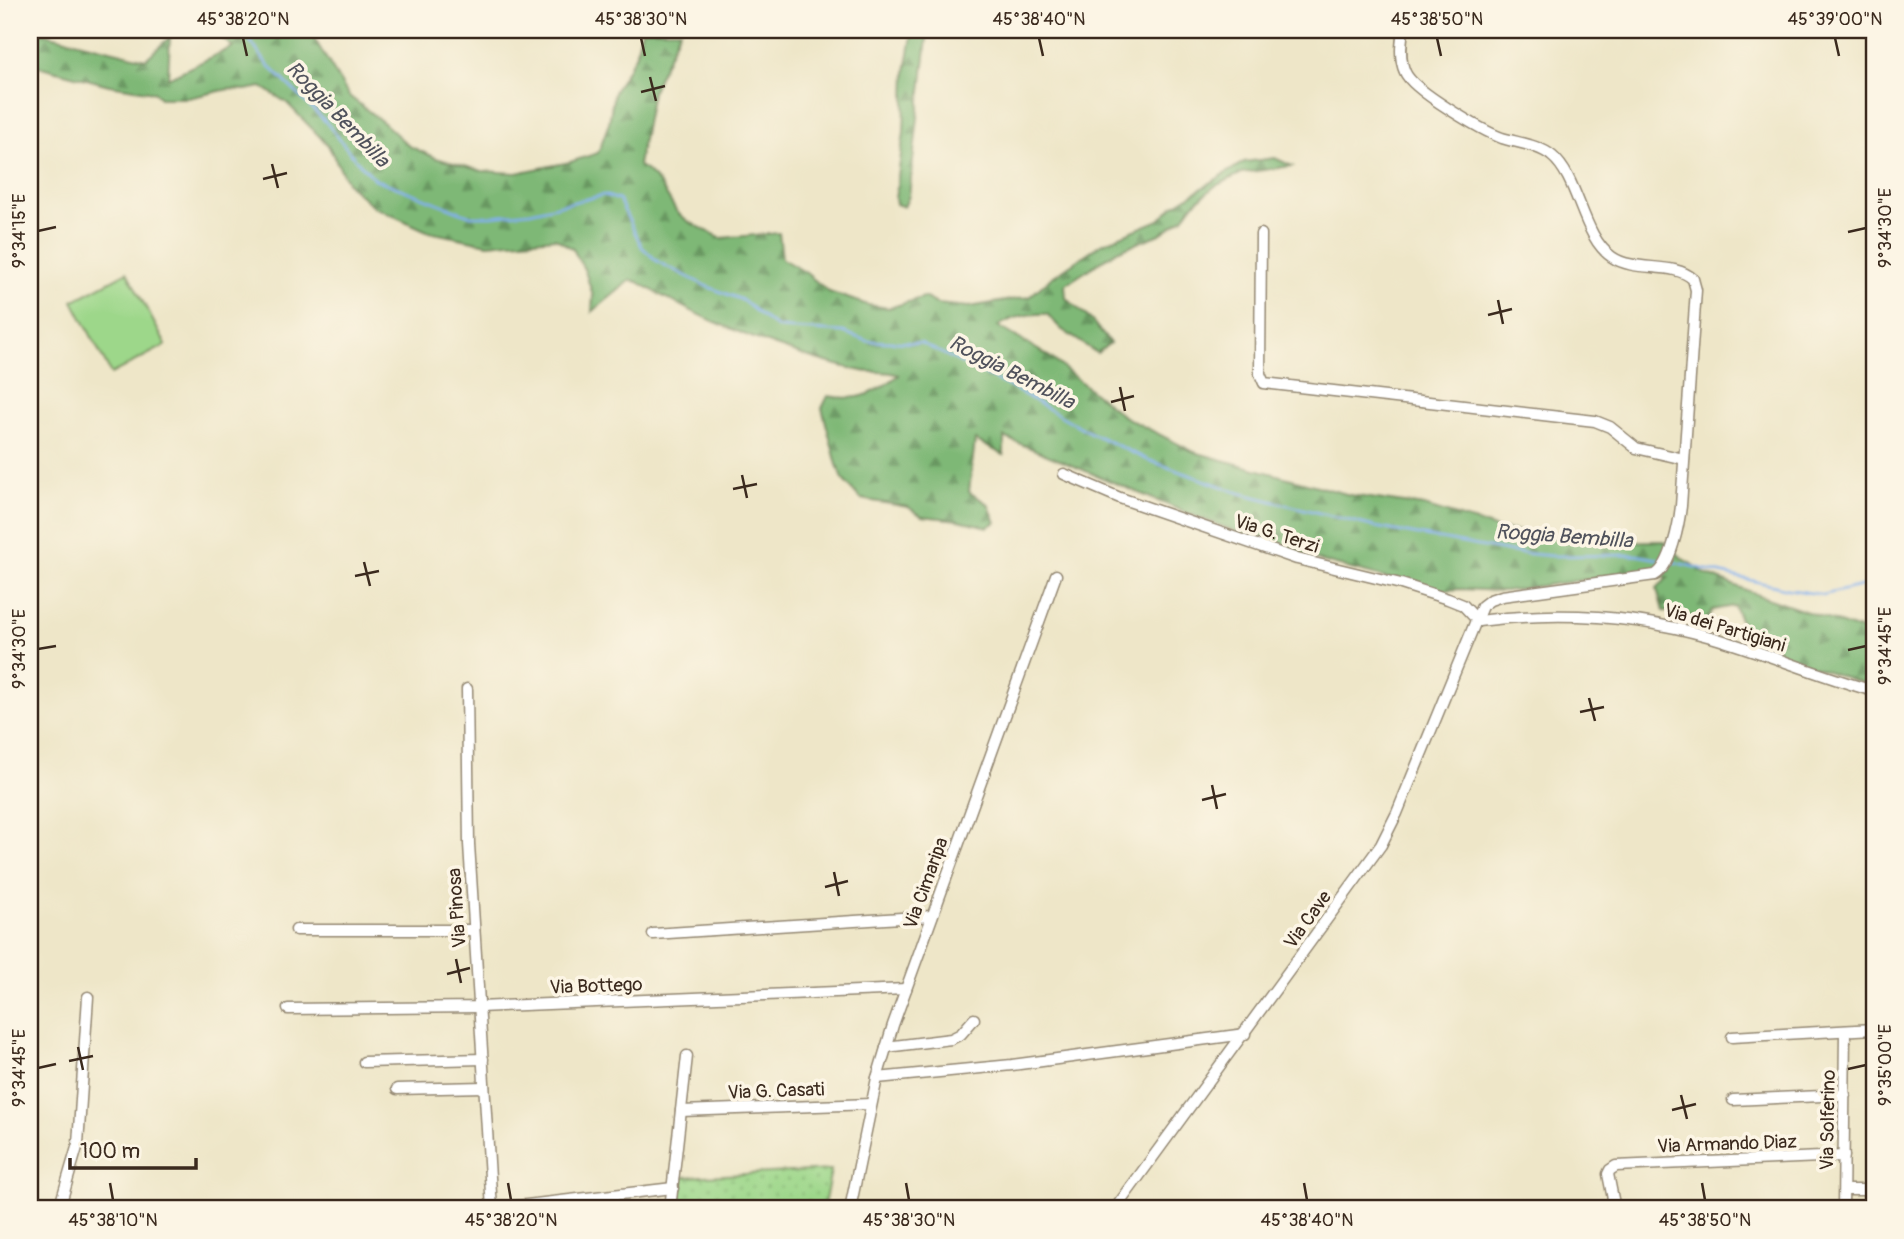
<svg xmlns="http://www.w3.org/2000/svg" width="1904" height="1239" viewBox="0 0 1904 1239" font-family="Pangolin,sans-serif">
	<style>
		.grass { fill: url(#grass-dots); stroke: #6c8054; stroke-width: 2 }
		.forest { fill: url(#forest-firs); stroke: #5c714a; stroke-width: 2 }
		.pitch { fill: #9dd78a; stroke: #6c8054; stroke-width: 2 }
		.lines { fill: none; stroke-linecap: round; stroke-linejoin: round }
		.stream { stroke: #82b0ec; stroke-width: 2.5 }
		.minor-casing { stroke: #948873; stroke-width: 13 }
		.minor { stroke: #fff; stroke-width: 10 }
		.ticks { fill: none; stroke: #3b2a1e; stroke-width: 2.5 }
		.labels { text-anchor: middle; stroke-width: 7; stroke-linejoin: round; paint-order: stroke }
		.street-label { font-size: 19px; fill: #3b2a1e; stroke: #fcf5e5 }
		.water-label { font-size: 21px; font-style: italic; fill: #50525c; stroke: #fcf5e5 }
		.neatline { fill: none; stroke: #3b2a1e; stroke-width: 2.5 }
		.ticks-label { font-size: 18px; text-anchor: middle; fill: #3b2a1e }
	</style>
	<defs>
		<pattern id="grass-dots" width="8" height="8" patternUnits="userSpaceOnUse" patternTransform="scale(1.75)"><rect width="8" height="8" fill="#9dd78a"/><path d="M2 2h.1M6 6h.1" fill="none" stroke="#88b977" stroke-width="1.8" stroke-linecap="round"/></pattern>
		<pattern id="forest-firs" width="22" height="20" patternUnits="userSpaceOnUse" patternTransform="scale(1.75)"><rect width="22" height="20" fill="#7eb876"/><path d="M5 1l3.5 6h-7zM16 11l3.5 6h-7z" fill="#689660"/></pattern>
	</defs>
	<rect width="100%" height="100%" fill="#fcf5e5"/>
	<filter id="ink" filterUnits="userSpaceOnUse"><feTurbulence type="fractalNoise" baseFrequency=".0143" numOctaves="2"/><feDisplacementMap in="SourceGraphic" scale="14" xChannelSelector="R" yChannelSelector="G"/><feConvolveMatrix kernelMatrix="1 2 1 2 8 2 1 2 1" color-interpolation-filters="sRGB"/></filter>
	<filter id="wash" filterUnits="userSpaceOnUse"><feTurbulence type="fractalNoise" baseFrequency=".00686" numOctaves="4" result="noise"/><feDisplacementMap in="SourceGraphic" scale="28" xChannelSelector="R" yChannelSelector="G"/><feGaussianBlur stdDeviation="1.57" result="paint"/><feColorMatrix in="noise" values="0 0 0 0 0 0 0 0 0 0 0 0 0 0 0 0 0 1.4 0 .05"/><feComposite in="paint" operator="in"/></filter>
	<g filter="url(#wash)">
		<rect width="100%" height="100%" fill="#eee6c8"/>
		<!-- grass -->
		<path class="grass" d="M 831,1170 L 824,1205 L 788,1204 L 788,1209 L 679,1209 L 683,1177 Z"/>
		<!-- forest -->
		<g class="forest">
			<path d="M 30,30 L 146,59 L 170,37 L 168,78 L 233,47 L 211,30 L 309,30 L 349,96 L 384,123 L 409,146 L 436,158 L 482,171 L 516,173 L 570,162 L 598,153 L 609,123 L 614,92 L 635,56 L 642,30 L 680,30 L 652,92 L 638,165 L 646,170 L 659,183 L 677,212 L 689,222 L 721,238 L 779,233 L 782,259 L 805,272 L 829,292 L 868,305 L 889,308 L 924,297 L 937,304 L 969,307 L 1029,297 L 1051,278 L 1101,244 L 1159,220 L 1173,206 L 1244,162 L 1275,158 L 1292,166 L 1242,173 L 1215,186 L 1191,206 L 1183,218 L 1160,234 L 1117,251 L 1065,285 L 1066,298 L 1091,320 L 1110,343 L 1097,353 L 1061,329 L 1047,314 C 1029,313 1013,317 998,326 L 1050,357 L 1123,416 L 1194,452 L 1350,495 L 1424,506 L 1498,529 L 1539,533 L 1563,542 L 1664,541 L 1681,557 L 1706,574 L 1761,596 L 1874,635 L 1874,687 L 1752,646 L 1734,606 L 1712,610 L 1705,623 L 1690,616 L 1663,611 L 1657,589 L 1668,577 L 1631,573 L 1505,591 L 1460,589 L 1436,591 L 1301,556 L 1192,515 L 1004,437 L 1004,455 L 975,440 L 969,492 L 988,504 L 996,522 L 988,527 L 958,520 L 922,516 L 908,507 L 861,499 L 844,481 L 837,465 L 822,408 L 828,396 C 861,402 875,393 899,375 C 885,370 871,374 857,370 C 784,353 702,321 638,282 L 631,280 L 592,312 L 593,296 L 585,271 L 573,249 L 555,238 L 488,244 L 429,232 L 374,207 L 348,184 L 328,145 L 287,103 L 262,87 L 245,90 L 229,89 L 188,98 L 160,98 L 154,92 L 109,85 L 30,64 Z"/>
			<path d="M 913,30 L 928,30 L 909,196 L 904,207 L 896,204 L 895,199 L 904,132 L 906,71 Z"/>
		</g>
		<!-- pitch -->
		<path class="pitch" d="M 127,272 L 166,345 L 111,374 L 73,301 Z"/>
		<g class="lines">
			<!-- stream -->
			<g class="stream">
				<path d="M 242,30 L 267,64 L 325,121 L 356,160 L 375,179 L 471,216 L 491,216 L 530,212 L 604,195 L 619,200 L 642,247 L 658,262 L 706,286 L 742,300 L 769,322 L 779,328 L 843,332 L 867,341 L 921,343 L 1012,388 L 1089,432 L 1148,460 L 1240,493 L 1375,527 L 1511,552 L 1553,556 L 1636,555 L 1663,560"/>
				<path d="M 1669,561 L 1788,589 L 1823,595 L 1874,583"/>
			</g>
		</g>
	</g>
	<g filter="url(#ink)">
		<g class="lines">
			<defs>
				<g id="minor">
					<path d="M 1261,234 L 1260,374 L 1264,383 L 1595,421 L 1610,427 L 1636,448 L 1684,459"/>
					<path d="M 1064,474 L 1120,498 L 1297,559 L 1401,584 L 1448,599 L 1463,605 L 1478,621"/>
					<path d="M 1478,621 C 1555,611 1636,615 1711,637 C 1766,653 1819,676 1874,691"/>
					<path d="M 467,689 L 469,844 L 492,1209"/>
					<path d="M 296,930 L 474,930"/>
					<path d="M 653,934 L 932,916"/>
					<path d="M 288,1009 L 479,1007 L 906,989"/>
					<path d="M 1732,1037 L 1874,1029"/>
					<path d="M 886,1047 L 951,1039 L 961,1034 L 974,1019"/>
					<path d="M 364,1062 L 483,1059"/>
					<path d="M 877,1078 L 1012,1065 L 1245,1034"/>
					<path d="M 397,1089 L 484,1087"/>
					<path d="M 1733,1100 L 1845,1095"/>
					<path d="M 681,1111 L 871,1104"/>
					<path d="M 1844,1190 L 1874,1190"/>
					<path d="M 59,1209 L 78,1144 L 88,997"/>
					<path d="M 492,1209 L 673,1188"/>
					<path d="M 670,1209 L 687,1056"/>
					<path d="M 850,1209 L 877,1078 L 893,1025 L 1056,575"/>
					<path d="M 1115,1209 L 1381,845 L 1397,813 L 1482,606 L 1490,600 L 1502,596 L 1655,575 C 1671,566 1679,524 1681,506 L 1696,290 L 1693,279 C 1674,261 1635,273 1612,257 C 1582,237 1579,178 1552,156 C 1539,145 1518,143 1502,138 C 1483,131 1412,90 1405,72 C 1399,59 1401,43 1403,30"/>
					<path d="M 1615,1209 L 1608,1174 L 1610,1170 L 1616,1166 L 1844,1156"/>
					<path d="M 1843,1209 L 1845,1031"/>
				</g>
			</defs>
			<!-- minor casing -->
			<use href="#minor" class="minor-casing"/>
			<!-- minor -->
			<use href="#minor" class="minor"/>
		</g>
	</g>
	<!-- ticks -->
	<path class="ticks" d="M 243,38 L 247,56M 641,38 L 645,56M 1039,38 L 1043,56M 1437,38 L 1441,56M 1835,38 L 1839,56M 650,77 L 656,101M 641,92 L 665,86M 272,164 L 278,188M 263,179 L 287,173M 38,231 L 56,227M 1848,232 L 1866,228M 1498,300 L 1503,324M 1488,315 L 1512,309M 1120,387 L 1125,411M 1111,402 L 1134,396M 742,475 L 747,498M 733,489 L 757,484M 364,562 L 370,586M 355,576 L 379,571M 38,649 L 56,646M 1848,650 L 1866,646M 1589,698 L 1595,721M 1580,712 L 1604,707M 1212,785 L 1217,809M 1202,800 L 1226,794M 834,872 L 839,896M 825,887 L 848,881M 456,959 L 461,983M 447,974 L 470,968M 78,1047 L 83,1070M 69,1061 L 93,1056M 38,1068 L 56,1064M 1848,1069 L 1866,1065M 1681,1095 L 1687,1119M 1672,1110 L 1696,1104M 110,1183 L 113,1200M 508,1183 L 511,1200M 906,1183 L 909,1200M 1304,1183 L 1307,1200M 1702,1183 L 1705,1200"/>
	<g class="labels">
		<!-- street labels -->
		<g class="street-label">
			<text transform="translate(1277 533) rotate(18)" y="7">Via G. Terzi</text>
			<text transform="translate(1725 627) rotate(17)" y="7">Via dei Partigiani</text>
			<text transform="translate(925 883) rotate(-70)" y="7">Via Cimaripa</text>
			<text transform="translate(456 908) rotate(-94)" y="7">Via Pinosa</text>
			<text transform="translate(1307 919) rotate(-54)" y="7">Via Cave</text>
			<text transform="translate(596 985) rotate(-2)" y="7">Via Bottego</text>
			<text transform="translate(776 1090) rotate(-2)" y="7">Via G. Casati</text>
			<text transform="translate(1827 1120) rotate(-89)" y="7">Via Solferino</text>
			<text transform="translate(1727 1143) rotate(-2)" y="7">Via Armando Diaz</text>
		</g>
		<!-- water labels -->
		<g class="water-label">
			<text transform="translate(338 114) rotate(46)" y="7">Roggia Bembilla</text>
			<text transform="translate(1012 372) rotate(27)" y="7">Roggia Bembilla</text>
			<text transform="translate(1564 536) rotate(4)" y="7">Roggia Bembilla</text>
		</g>
	</g>
	<!-- margin -->
	<rect width="1904" height="1239" fill="none" stroke="#fcf5e5" stroke-width="77"/>
	<!-- scale -->
	<path d="M70 1158v10h126v-10" fill="none" stroke="#3b2a1e" stroke-width="3.5"/>
	<text x="80" y="1158" font-size="21" fill="#3b2a1e" stroke="#fcf5e5" stroke-width="5" paint-order="stroke">100 m</text>
	<rect x="38" y="38" width="1828" height="1162" class="neatline"/>
	<g class="ticks-label">
		<text x="243" y="25">45°38'20"N</text>
		<text x="641" y="25">45°38'30"N</text>
		<text x="1039" y="25">45°38'40"N</text>
		<text x="1437" y="25">45°38'50"N</text>
		<text x="1835" y="25">45°39'00"N</text>
		<text transform="translate(1885 228) rotate(-90)" y="6">9°34'30"E</text>
		<text transform="translate(19 231) rotate(-90)" y="6">9°34'15"E</text>
		<text transform="translate(1885 646) rotate(-90)" y="6">9°34'45"E</text>
		<text transform="translate(19 649) rotate(-90)" y="6">9°34'30"E</text>
		<text transform="translate(1885 1065) rotate(-90)" y="6">9°35'00"E</text>
		<text transform="translate(19 1068) rotate(-90)" y="6">9°34'45"E</text>
		<text x="113" y="1226">45°38'10"N</text>
		<text x="511" y="1226">45°38'20"N</text>
		<text x="909" y="1226">45°38'30"N</text>
		<text x="1307" y="1226">45°38'40"N</text>
		<text x="1705" y="1226">45°38'50"N</text>
	</g>
</svg>
